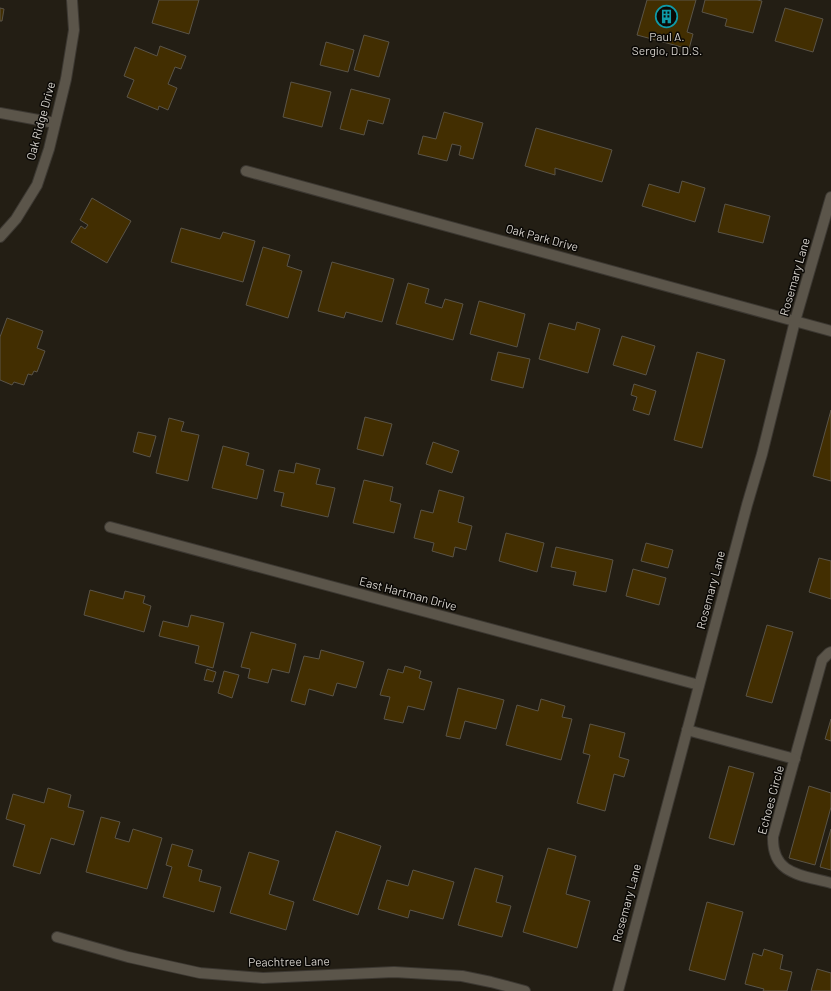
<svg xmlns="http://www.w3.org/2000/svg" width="831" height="991" viewBox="0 0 831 991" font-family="Barlow,sans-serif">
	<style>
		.building { fill: #422e01; stroke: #5a5448 }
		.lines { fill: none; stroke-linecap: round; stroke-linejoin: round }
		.minor-casing { stroke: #3c3832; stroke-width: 12 }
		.minor { stroke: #5b554a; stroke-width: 10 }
		.labels { text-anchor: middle; stroke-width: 3; stroke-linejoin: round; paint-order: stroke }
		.poi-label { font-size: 12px; fill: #d5d1cb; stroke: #0a0805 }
		.street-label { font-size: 12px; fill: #d5d1cb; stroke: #0a0805 }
	</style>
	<rect width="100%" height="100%" fill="#231e14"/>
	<!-- building -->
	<g class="building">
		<path d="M 159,0 L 199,0 L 189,34 L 152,23 Z"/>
		<path d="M 647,0 L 696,0 L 687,32 L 693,34 L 689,49 L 637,35 Z"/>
		<path d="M 705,0 L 757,0 L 762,1 L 753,33 L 725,26 L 727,19 L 702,12 Z"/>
		<path d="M 0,8 L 4,9 L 2,21 L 0,21 Z"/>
		<path d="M 785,8 L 823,19 L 813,52 L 775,41 Z"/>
		<path d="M 364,35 L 389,42 L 379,77 L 354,70 Z"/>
		<path d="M 326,42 L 354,50 L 348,72 L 320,65 Z"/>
		<path d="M 160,46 L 186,56 L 181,69 L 175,67 L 168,84 L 177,88 L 168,110 L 159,106 L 158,110 L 127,97 L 134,80 L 124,76 L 135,47 L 157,56 Z"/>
		<path d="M 291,82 L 331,92 L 322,127 L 283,117 Z"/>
		<path d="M 351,89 L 390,99 L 383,124 L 368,120 L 364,135 L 340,129 Z"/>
		<path d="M 444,112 L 483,123 L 473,159 L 459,155 L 461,146 L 452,144 L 447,161 L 418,154 L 423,136 L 436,139 Z"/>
		<path d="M 536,128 L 612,150 L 602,182 L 555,168 L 555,175 L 525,166 Z"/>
		<path d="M 682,181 L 705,188 L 695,222 L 642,206 L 649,184 L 679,193 Z"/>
		<path d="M 92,198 L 131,221 L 107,263 L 71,242 L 81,226 L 85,229 L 88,225 L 80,220 Z"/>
		<path d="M 725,204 L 770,216 L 763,243 L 718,232 Z"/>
		<path d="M 181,228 L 220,239 L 223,232 L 255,241 L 243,282 L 171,262 Z"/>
		<path d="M 263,247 L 290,255 L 287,266 L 302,271 L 288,318 L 246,305 Z"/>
		<path d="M 332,262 L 394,279 L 382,322 L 346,312 L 344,318 L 318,311 Z"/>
		<path d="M 408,283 L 429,289 L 425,303 L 442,308 L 445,299 L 463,304 L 453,340 L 396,324 Z"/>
		<path d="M 479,301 L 525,314 L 517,347 L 470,334 Z"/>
		<path d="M 7,318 L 43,331 L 37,348 L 45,351 L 37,372 L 34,371 L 32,375 L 28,374 L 24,385 L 14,382 L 12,385 L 0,380 L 0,337 Z"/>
		<path d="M 577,322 L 600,329 L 588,373 L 539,359 L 549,323 L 575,330 Z"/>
		<path d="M 622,336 L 655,346 L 646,375 L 613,365 Z"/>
		<path d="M 498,352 L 530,359 L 523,388 L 491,380 Z"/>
		<path d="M 697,352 L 725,360 L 702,448 L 674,440 Z"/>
		<path d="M 634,384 L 656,391 L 649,415 L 633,410 L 637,397 L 631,395 Z"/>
		<path d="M 831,410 L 831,481 L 813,476 Z"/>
		<path d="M 365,417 L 392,424 L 383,456 L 357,449 Z"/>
		<path d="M 169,418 L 184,422 L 181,431 L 199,435 L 188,481 L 156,473 Z"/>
		<path d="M 138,432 L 156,436 L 150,457 L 133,452 Z"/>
		<path d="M 433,442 L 459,451 L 452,473 L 426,464 Z"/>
		<path d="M 223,446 L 249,453 L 246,465 L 264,470 L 257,499 L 212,488 Z"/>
		<path d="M 296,463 L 320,469 L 316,484 L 335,488 L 328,517 L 281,506 L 284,493 L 274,491 L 279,470 L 294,473 Z"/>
		<path d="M 364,480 L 393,487 L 390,501 L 401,504 L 394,533 L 353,523 Z"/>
		<path d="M 439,490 L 464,497 L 458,522 L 472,526 L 466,550 L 455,547 L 453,557 L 432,551 L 434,543 L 414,538 L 421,510 L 433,513 Z"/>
		<path d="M 506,533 L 544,543 L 537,572 L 499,561 Z"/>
		<path d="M 646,543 L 673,550 L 668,568 L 641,561 Z"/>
		<path d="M 556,547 L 613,560 L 606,592 L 573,585 L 576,572 L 551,567 Z"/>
		<path d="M 819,558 L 831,561 L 831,599 L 809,592 Z"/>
		<path d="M 633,569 L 666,578 L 659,605 L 626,596 Z"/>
		<path d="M 90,590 L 123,599 L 125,591 L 145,596 L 143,603 L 151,606 L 144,632 L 84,615 Z"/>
		<path d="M 191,615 L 224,623 L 213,668 L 195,663 L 199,646 L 159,636 L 163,621 L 188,627 Z"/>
		<path d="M 767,625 L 793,632 L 772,703 L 746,696 Z"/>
		<path d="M 251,632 L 296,644 L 289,673 L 272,669 L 268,683 L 248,678 L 250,669 L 241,667 Z"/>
		<path d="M 321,650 L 364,662 L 356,688 L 337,683 L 333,696 L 309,689 L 305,705 L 291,701 L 304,656 L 319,659 Z"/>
		<path d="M 405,666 L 421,671 L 419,678 L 432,682 L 424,710 L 408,706 L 403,723 L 384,719 L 390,697 L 380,695 L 388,669 L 403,673 Z"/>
		<path d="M 207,669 L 216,672 L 213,682 L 204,680 Z"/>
		<path d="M 224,671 L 239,675 L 232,698 L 218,693 Z"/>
		<path d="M 458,688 L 504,700 L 496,729 L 465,721 L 460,739 L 446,736 Z"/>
		<path d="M 541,699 L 565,706 L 562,717 L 572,719 L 561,760 L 506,745 L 517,705 L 538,711 Z"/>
		<path d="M 831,719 L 831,741 L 825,739 Z"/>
		<path d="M 590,724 L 625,733 L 619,757 L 629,760 L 624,777 L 614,774 L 605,811 L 577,803 L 590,755 L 583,753 Z"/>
		<path d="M 729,766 L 754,773 L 734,845 L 709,838 Z"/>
		<path d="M 809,786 L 831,793 L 831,807 L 815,865 L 789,858 Z"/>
		<path d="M 48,788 L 71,795 L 68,807 L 84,811 L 74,845 L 51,838 L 40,874 L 13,866 L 25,825 L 6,819 L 13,794 L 44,803 Z"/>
		<path d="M 101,817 L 120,822 L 115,838 L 129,842 L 133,829 L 162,838 L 147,889 L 86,872 Z"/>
		<path d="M 831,829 L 831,870 L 820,867 Z"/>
		<path d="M 336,831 L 381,846 L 358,915 L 313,900 Z"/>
		<path d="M 172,844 L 193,850 L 188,866 L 202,870 L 199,881 L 221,887 L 214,912 L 163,897 L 172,867 L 166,865 Z"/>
		<path d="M 548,848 L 576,856 L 566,894 L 590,901 L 577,948 L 523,932 Z"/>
		<path d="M 249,852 L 279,861 L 269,894 L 294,902 L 286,930 L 230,913 Z"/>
		<path d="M 475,868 L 503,876 L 496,902 L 511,906 L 502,937 L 458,925 Z"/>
		<path d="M 413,870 L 454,882 L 443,919 L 410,910 L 408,918 L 378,909 L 387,880 L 408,886 Z"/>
		<path d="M 707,902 L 743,912 L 725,980 L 689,970 Z"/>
		<path d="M 764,949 L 783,955 L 780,969 L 792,972 L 787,991 L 763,991 L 764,989 L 745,984 L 753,953 L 762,956 Z"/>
		<path d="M 817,969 L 831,973 L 831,991 L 811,991 Z"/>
	</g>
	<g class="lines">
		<defs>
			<g id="minor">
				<path d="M 0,113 L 55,123"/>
				<path d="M 246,171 L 831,331"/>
				<path d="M 0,237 L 16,219 L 37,185 L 49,149 L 66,79 L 74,30 L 72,0"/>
				<path d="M 110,527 L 699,685"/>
				<path d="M 831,652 L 829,653 L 822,660 L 773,837 C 772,875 802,875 831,883"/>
				<path d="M 687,730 L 795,759"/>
				<path d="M 57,937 L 128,957 L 200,973 L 263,978 L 394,972 L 462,976 L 491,982 L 525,991"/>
				<path d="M 618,991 L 747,505 L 762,454 L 795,321 L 831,197"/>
			</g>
		</defs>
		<!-- minor casing -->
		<use href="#minor" class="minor-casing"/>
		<!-- minor -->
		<use href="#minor" class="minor"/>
	</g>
	<!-- icons -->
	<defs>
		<symbol id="building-ring" viewBox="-11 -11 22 22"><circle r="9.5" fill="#0a0805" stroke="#0f9aa8" stroke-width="1.5"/><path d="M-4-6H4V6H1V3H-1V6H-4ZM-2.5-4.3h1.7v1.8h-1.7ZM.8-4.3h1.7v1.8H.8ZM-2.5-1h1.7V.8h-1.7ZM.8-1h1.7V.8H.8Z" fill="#0f9aa8"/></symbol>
	</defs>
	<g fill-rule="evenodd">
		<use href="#building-ring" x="654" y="4" width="25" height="25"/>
	</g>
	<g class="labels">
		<!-- poi labels -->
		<g class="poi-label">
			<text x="667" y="41">Paul A.<tspan x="667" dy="14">Sergio, D.D.S.</tspan></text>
		</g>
		<!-- street labels -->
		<g class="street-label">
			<text transform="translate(41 121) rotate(-75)" y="4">Oak Ridge Drive</text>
			<text transform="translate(542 238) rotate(15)" y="4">Oak Park Drive</text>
			<text transform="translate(795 277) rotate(-74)" y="4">Rosemary Lane</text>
			<text transform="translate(711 590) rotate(-75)" y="4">Rosemary Lane</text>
			<text transform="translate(408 594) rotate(15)" y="4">East Hartman Drive</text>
			<text transform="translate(771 800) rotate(-75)" y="4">Echoes Circle</text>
			<text transform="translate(627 903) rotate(-75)" y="4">Rosemary Lane</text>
			<text transform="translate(289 962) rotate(-1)" y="4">Peachtree Lane</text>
		</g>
	</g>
</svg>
